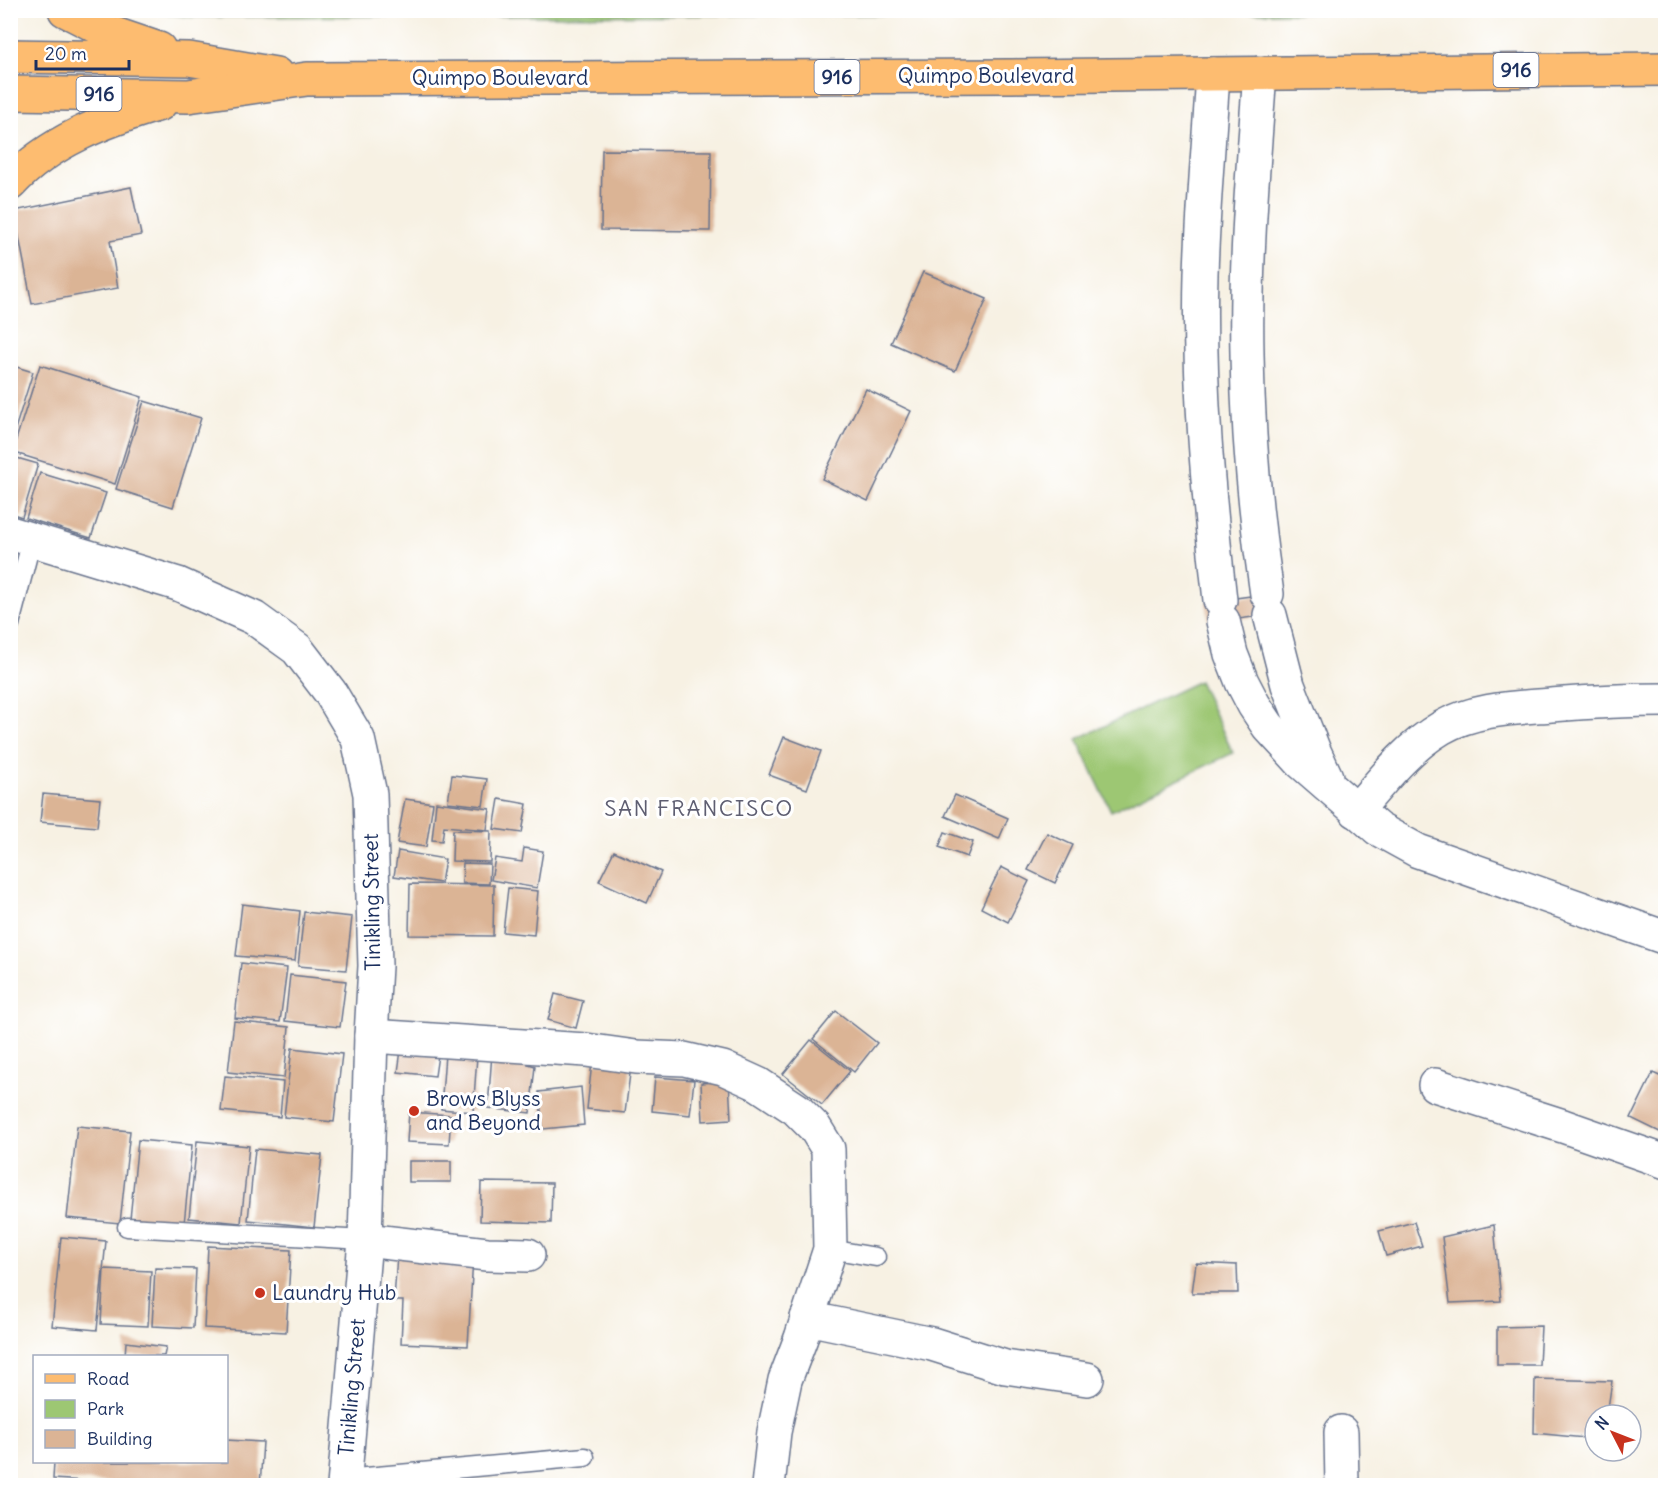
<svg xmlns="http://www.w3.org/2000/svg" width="1676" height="1496" viewBox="0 0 1676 1496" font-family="Delius,sans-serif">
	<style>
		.green { fill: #9dc773; stroke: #5c7b68; stroke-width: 1.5 }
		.building { fill: #dbb495 }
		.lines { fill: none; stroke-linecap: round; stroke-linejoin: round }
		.service-casing { stroke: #68738d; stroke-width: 21 }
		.minor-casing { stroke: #68738d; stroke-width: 36 }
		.primary-casing { stroke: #68738d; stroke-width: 36 }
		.service { stroke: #fff; stroke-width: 18 }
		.minor { stroke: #fff; stroke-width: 33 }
		.primary { stroke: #fdbc70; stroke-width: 33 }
		.poi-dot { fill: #c8321e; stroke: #fff; stroke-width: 2 }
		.labels { text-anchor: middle; stroke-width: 6; stroke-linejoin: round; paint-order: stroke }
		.shield { fill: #fff; stroke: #5f6d8e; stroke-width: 1.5 }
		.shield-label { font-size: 20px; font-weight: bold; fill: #1b2f5e }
		.street-label { font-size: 21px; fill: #1b2f5e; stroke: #fff }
		.poi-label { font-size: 21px; fill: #1b2f5e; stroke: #fff; text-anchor: start }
		.neighbourhood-label { font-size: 22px; letter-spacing: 1.5px; fill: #5e5e71; stroke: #fff }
	</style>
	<rect width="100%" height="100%" fill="#fff"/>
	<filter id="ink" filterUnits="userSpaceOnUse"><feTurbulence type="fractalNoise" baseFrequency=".0167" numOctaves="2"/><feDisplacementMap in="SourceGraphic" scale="12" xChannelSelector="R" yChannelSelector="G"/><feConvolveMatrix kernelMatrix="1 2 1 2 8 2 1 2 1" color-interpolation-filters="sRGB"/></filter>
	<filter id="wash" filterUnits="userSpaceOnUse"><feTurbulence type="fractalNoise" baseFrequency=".008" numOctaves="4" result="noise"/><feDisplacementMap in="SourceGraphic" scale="24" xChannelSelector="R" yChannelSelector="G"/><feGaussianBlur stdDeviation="1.35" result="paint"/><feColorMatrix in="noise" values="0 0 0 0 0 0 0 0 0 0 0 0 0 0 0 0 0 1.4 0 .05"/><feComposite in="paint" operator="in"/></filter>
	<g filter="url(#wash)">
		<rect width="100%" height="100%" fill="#f7f1e3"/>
		<!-- green -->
		<g class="green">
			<path d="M 1316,10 L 1320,13 L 192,17 L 139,11 Z"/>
			<path d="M 1199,681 L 1233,753 L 1111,811 L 1077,739 Z"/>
		</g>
		<g id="blocks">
			<!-- building -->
			<g class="building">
				<path d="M 602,150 L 711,151 L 710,231 L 601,230 Z"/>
				<path d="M 131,187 L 141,235 L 110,241 L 118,288 L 32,304 L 14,211 Z"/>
				<path d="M 923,272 L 987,299 L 955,371 L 891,343 Z"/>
				<path d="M 10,365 L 33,372 L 11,442 L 10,442 Z"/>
				<path d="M 40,365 L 142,397 L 115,484 L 12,452 Z"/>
				<path d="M 866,389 L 911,411 L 868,501 L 822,479 Z"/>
				<path d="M 144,401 L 201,418 L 173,507 L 116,489 Z"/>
				<path d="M 10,456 L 38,464 L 22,517 L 10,513 Z"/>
				<path d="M 40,473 L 106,493 L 91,538 L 26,518 Z"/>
				<path d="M 1280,592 L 1282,613 L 1209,623 L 1206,602 Z"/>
				<path d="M 784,737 L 821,751 L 807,789 L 769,775 Z"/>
				<path d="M 452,775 L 487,779 L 483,806 L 448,802 Z"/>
				<path d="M 43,794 L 100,799 L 97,827 L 40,822 Z"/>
				<path d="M 955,795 L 1008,818 L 999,839 L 945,816 Z"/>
				<path d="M 405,799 L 433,803 L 426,847 L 397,843 Z"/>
				<path d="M 499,799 L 527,804 L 522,833 L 494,829 Z"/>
				<path d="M 436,802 L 490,809 L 487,830 L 444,826 L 442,841 L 432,840 Z"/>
				<path d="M 453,830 L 491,831 L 490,862 L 452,861 Z"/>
				<path d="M 945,832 L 973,842 L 967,857 L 939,847 Z"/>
				<path d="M 1047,833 L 1073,845 L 1055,883 L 1028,870 Z"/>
				<path d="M 524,848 L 543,851 L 537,888 L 491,880 L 495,858 L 522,862 Z"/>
				<path d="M 398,851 L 445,859 L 441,883 L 394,876 Z"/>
				<path d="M 614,851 L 661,872 L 647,903 L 599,881 Z"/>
				<path d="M 463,863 L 490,864 L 489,884 L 462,883 Z"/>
				<path d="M 1001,867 L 1029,881 L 1008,922 L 981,908 Z"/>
				<path d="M 410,884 L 494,885 L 493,936 L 409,935 Z"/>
				<path d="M 508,888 L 538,891 L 534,935 L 503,932 Z"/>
				<path d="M 242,904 L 300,911 L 295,961 L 236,956 Z"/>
				<path d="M 304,912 L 352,917 L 346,970 L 298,966 Z"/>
				<path d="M 241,963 L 287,968 L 280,1022 L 235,1018 Z"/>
				<path d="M 290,975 L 346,981 L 340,1027 L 285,1021 Z"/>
				<path d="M 555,994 L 583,1001 L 576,1028 L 548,1020 Z"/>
				<path d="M 836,1011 L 877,1043 L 854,1072 L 813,1039 Z"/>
				<path d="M 234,1021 L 289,1027 L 284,1078 L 228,1072 Z"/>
				<path d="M 811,1040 L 850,1071 L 822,1105 L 783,1074 Z"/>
				<path d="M 292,1048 L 342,1054 L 334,1122 L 284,1117 Z"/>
				<path d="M 401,1050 L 438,1055 L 435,1076 L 398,1072 Z"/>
				<path d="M 492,1053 L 535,1066 L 530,1113 L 488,1108 Z"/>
				<path d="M 445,1054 L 477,1056 L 473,1112 L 441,1109 Z"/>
				<path d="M 592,1062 L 631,1066 L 625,1113 L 587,1109 Z"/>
				<path d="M 1653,1073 L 1666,1079 L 1666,1135 L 1631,1118 Z"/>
				<path d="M 225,1076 L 283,1082 L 280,1117 L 221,1111 Z"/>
				<path d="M 655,1077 L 694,1080 L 690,1115 L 652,1111 Z"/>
				<path d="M 729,1081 L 731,1119 L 703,1121 L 701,1083 Z"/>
				<path d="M 581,1087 L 584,1125 L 543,1129 L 539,1092 Z"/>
				<path d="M 409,1112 L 451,1115 L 449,1144 L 407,1142 Z"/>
				<path d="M 77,1126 L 130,1131 L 120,1223 L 67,1218 Z"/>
				<path d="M 138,1140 L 192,1145 L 184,1224 L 130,1219 Z"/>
				<path d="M 197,1141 L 249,1146 L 241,1223 L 189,1218 Z"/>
				<path d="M 255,1149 L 322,1155 L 314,1227 L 248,1220 Z"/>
				<rect x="409" y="1161" width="42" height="21"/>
				<path d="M 481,1182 L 552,1183 L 551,1223 L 480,1221 Z"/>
				<path d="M 1414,1222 L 1422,1246 L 1386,1256 L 1379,1231 Z"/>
				<path d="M 1494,1225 L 1501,1301 L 1450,1303 L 1442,1237 Z"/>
				<path d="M 61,1237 L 106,1241 L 97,1330 L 52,1326 Z"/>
				<path d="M 208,1246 L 291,1250 L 286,1332 L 204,1328 Z"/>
				<path d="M 397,1254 L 473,1257 L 468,1346 L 401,1343 L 403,1301 L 394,1301 Z"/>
				<path d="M 1196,1263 L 1237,1265 L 1238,1293 L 1192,1293 Z"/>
				<path d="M 155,1268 L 196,1269 L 193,1328 L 152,1326 Z"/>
				<path d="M 104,1269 L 151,1271 L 148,1326 L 101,1324 Z"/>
				<path d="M 1541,1326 L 1539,1365 L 1497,1365 L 1497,1327 Z"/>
				<path d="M 126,1342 L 166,1347 L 164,1356 L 125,1356 Z"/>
				<path d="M 1535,1379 L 1612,1381 L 1607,1415 L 1595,1415 L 1595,1439 L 1534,1433 Z"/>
				<path d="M 226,1440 L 263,1442 L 260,1486 L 166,1486 L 53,1479 L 54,1462 L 226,1462 Z"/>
			</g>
		</g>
	</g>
	<g filter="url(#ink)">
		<use href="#blocks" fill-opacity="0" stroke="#68738d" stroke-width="1.5"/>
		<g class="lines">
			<defs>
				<g id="service">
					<path d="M 10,624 L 32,539"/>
					<path d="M 127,1227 L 365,1240"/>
					<path d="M 830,1249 L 876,1257"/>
					<path d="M 344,1479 L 585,1457"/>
				</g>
				<g id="minor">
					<path d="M 1260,73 C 1253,167 1245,260 1247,354 C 1248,435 1255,514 1267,594"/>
					<path d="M 1213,74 C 1209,140 1203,207 1201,274 C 1198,383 1208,492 1220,600"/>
					<path d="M 10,533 L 178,584 L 254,618 L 297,649 L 330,692 L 358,739 L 370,794 L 375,966 L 371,1036 L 365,1240 L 344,1486"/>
					<path d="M 1270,615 L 1288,685 L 1314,751 L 1326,777"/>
					<path d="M 1223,621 L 1231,654 L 1242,682 L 1254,705 L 1268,726 L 1302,763 L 1378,829 L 1418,851 L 1666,938"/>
					<path d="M 1356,811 C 1381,782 1407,748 1441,728 C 1474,709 1514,708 1551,705 C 1589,702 1627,700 1666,700"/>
					<path d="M 371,1036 L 586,1050 L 636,1057 L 684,1059 L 723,1068 L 758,1084 L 796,1109 L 815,1128 L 828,1149 L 830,1249 L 801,1338 L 785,1380 L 774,1432 L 768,1486"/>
					<path d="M 1435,1085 L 1563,1126 L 1666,1162"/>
					<path d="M 365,1240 L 487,1254 L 528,1255"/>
					<path d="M 807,1318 L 932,1344 L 1005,1367 L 1087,1379"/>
					<path d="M 1341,1432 L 1342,1486"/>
				</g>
				<g id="primary">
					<path d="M 65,10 L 106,31 L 159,49"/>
					<path d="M 10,56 L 189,59 L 276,74"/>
					<path d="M 10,93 L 188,96 L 307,79 L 1012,76 L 1666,69"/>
					<path d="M 10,184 C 49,141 106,120 160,104"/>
				</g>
			</defs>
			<!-- service casing -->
			<use href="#service" class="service-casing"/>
			<!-- minor casing -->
			<use href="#minor" class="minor-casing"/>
			<!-- primary casing -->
			<use href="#primary" class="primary-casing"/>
			<!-- service -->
			<use href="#service" class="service"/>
			<!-- minor -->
			<use href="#minor" class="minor"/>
			<!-- primary -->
			<use href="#primary" class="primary"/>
		</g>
	</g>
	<!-- markers -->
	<g class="poi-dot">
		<circle cx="414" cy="1111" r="6"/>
		<circle cx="260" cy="1293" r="6"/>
	</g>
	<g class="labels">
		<!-- shield labels -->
		<g class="shield">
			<rect x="1493.5" y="53" width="45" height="34" rx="4.5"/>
			<rect x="814.5" y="60" width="45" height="34" rx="4.5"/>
			<rect x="76.5" y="77" width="45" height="34" rx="4.5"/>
		</g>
		<g class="shield-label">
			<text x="1516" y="77">916</text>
			<text x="837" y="84">916</text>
			<text x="99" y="101">916</text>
		</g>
		<!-- street labels -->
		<g class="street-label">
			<text x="986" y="83">Quimpo Boulevard</text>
			<text x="500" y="85">Quimpo Boulevard</text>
			<text transform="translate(372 902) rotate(-91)" y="7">Tinikling Street</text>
			<text transform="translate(352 1387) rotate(-85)" y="7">Tinikling Street</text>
		</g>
		<!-- poi labels -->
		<g class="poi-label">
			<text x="426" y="1106">Brows Blyss<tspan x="426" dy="24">and Beyond</tspan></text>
			<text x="272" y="1300">Laundry Hub</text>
		</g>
		<!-- neighbourhood labels -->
		<g class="neighbourhood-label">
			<text x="699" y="816">SAN FRANCISCO</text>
		</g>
	</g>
	<!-- margin -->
	<rect width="1676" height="1496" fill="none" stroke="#fff" stroke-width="36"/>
	<!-- legend -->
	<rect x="33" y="1355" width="195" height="108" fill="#ffffff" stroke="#a4acbf" stroke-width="1.5"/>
	<rect x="45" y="1374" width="30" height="9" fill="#fdbc70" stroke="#a4acbf" stroke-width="1.5"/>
	<text x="87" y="1385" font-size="18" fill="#1b2f5e">Road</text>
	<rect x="45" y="1400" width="30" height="18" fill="#9dc773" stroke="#a4acbf" stroke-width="1.5"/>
	<text x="87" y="1415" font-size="18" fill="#1b2f5e">Park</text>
	<rect x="45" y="1430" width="30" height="18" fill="#dbb495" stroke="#a4acbf" stroke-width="1.5"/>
	<text x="87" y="1445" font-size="18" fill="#1b2f5e">Building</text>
	<!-- north arrow -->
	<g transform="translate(1613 1433) rotate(312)"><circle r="28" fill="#ffffff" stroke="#a4acbf" stroke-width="1.5"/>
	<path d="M0-4.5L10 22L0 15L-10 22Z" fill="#c8321e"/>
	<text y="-9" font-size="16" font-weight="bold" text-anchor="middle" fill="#1b2f5e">N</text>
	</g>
	<!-- scale -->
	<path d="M36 60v9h93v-9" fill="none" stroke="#1b2f5e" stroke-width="3"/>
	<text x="45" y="60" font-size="18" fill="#1b2f5e" stroke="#ffffff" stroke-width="4.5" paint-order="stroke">20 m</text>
</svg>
